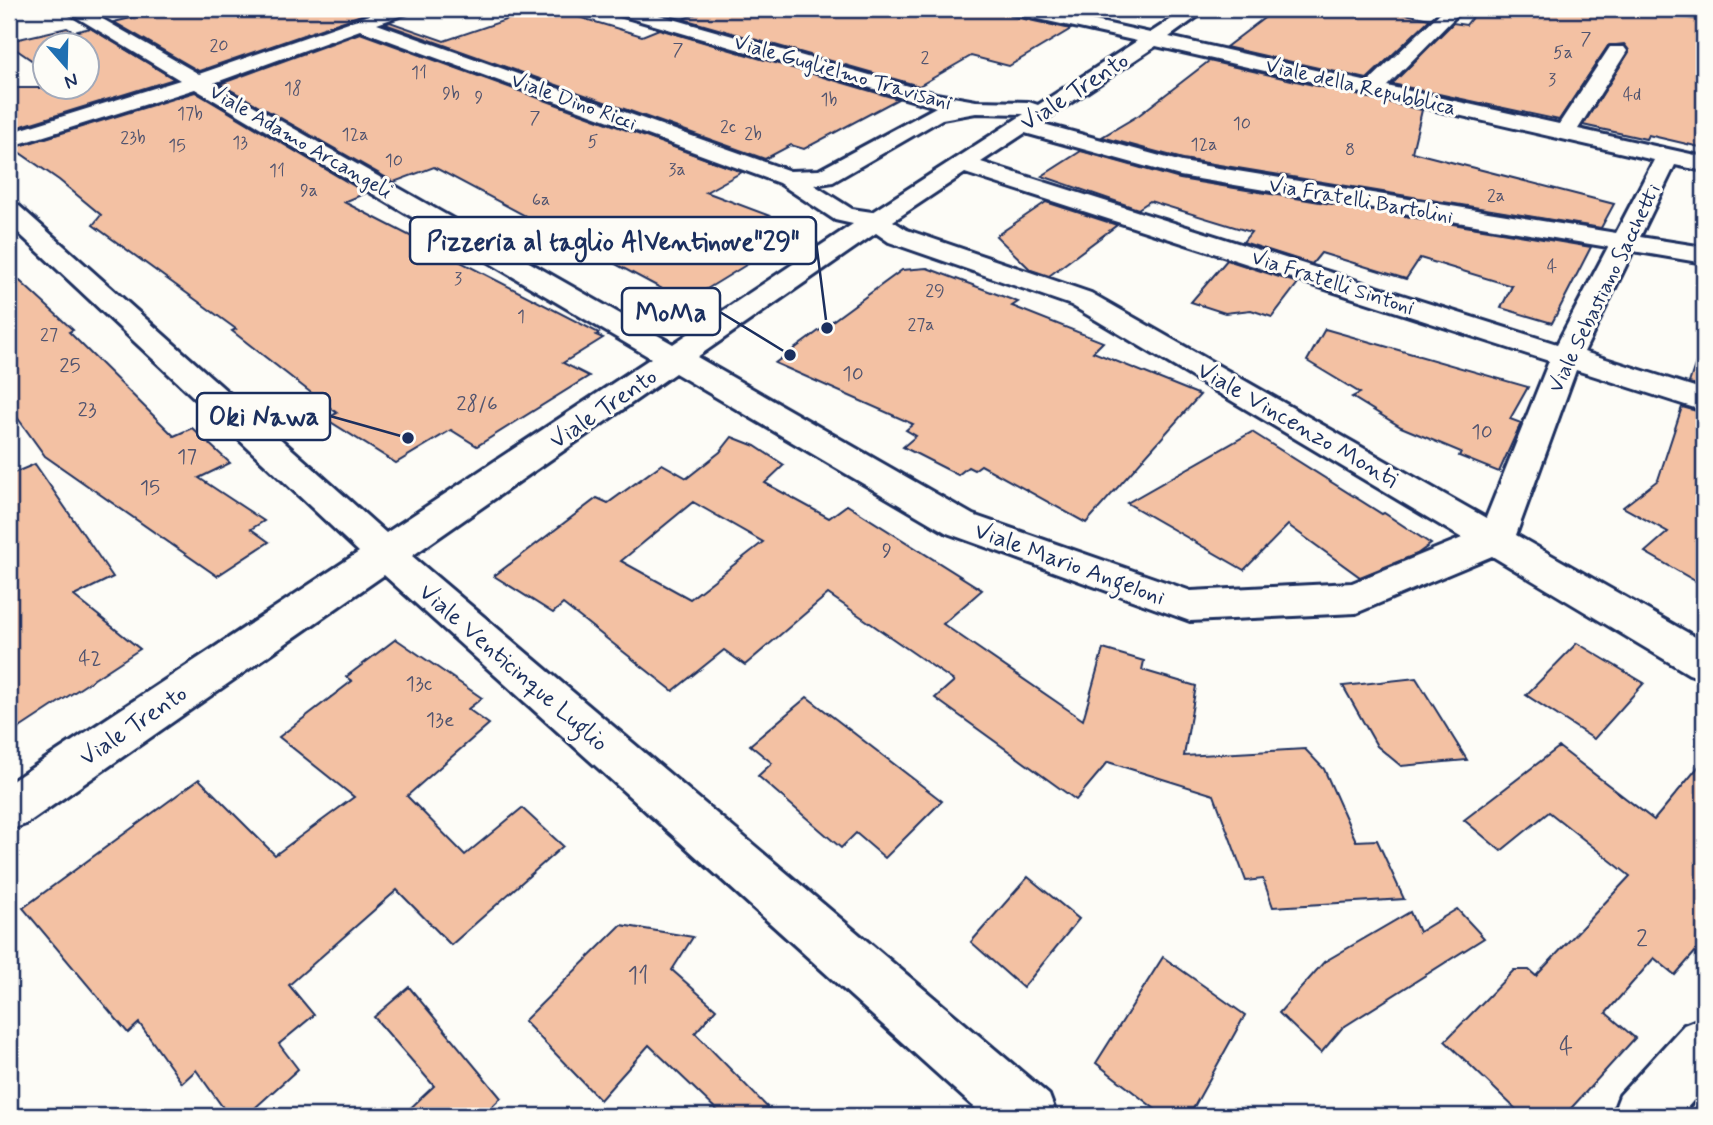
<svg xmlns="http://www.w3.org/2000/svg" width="1713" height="1125" viewBox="0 0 1713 1125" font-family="Mynerve,sans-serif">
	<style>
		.building { fill: #f3c1a3; stroke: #1b2f5e; stroke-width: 2; fill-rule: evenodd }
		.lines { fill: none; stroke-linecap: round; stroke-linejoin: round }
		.minor-casing { stroke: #1b2f5e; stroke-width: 6 }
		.minor { fill: #fdfcf7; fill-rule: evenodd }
		.labels { text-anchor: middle; stroke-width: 6; stroke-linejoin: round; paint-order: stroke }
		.far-number-label { font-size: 18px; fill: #51546f }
		.far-street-label { font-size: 21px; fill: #1b2f5e; stroke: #fdfcf7 }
		.number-label { font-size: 21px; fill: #51546f }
		.street-label { font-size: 24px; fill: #1b2f5e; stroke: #fdfcf7 }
		.near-number-label { font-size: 24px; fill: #51546f }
		.leader { fill: none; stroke: #1b2f5e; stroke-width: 2.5 }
		.callout-dot { fill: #1b2f5e; stroke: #fdfcf7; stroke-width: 2.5 }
		.callout { fill: #fdfcf7; stroke: #1b2f5e; stroke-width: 2.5 }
		.callout-label { font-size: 26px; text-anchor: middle; font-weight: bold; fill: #1b2f5e }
	</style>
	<rect width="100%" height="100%" fill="#fdfcf7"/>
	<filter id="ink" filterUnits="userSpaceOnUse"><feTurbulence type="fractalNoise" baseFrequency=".0143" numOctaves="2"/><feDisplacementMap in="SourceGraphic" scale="14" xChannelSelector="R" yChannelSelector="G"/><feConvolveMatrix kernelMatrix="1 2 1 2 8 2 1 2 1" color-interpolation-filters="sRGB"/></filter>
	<g filter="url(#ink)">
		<!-- building -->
		<g class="building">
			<path d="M 169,9 L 366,9 L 367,13 L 199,71 L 114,22 Z"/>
			<path d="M 538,9 L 552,9 L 642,36 L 659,29 L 898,99 L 804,149 L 791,145 L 765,159 L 385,24 L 390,22 L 444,41 Z"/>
			<path d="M 708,9 L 1006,9 L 1011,16 L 1071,29 L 1009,66 L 971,56 L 919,86 L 683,19 Z"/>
			<path d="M 1276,9 L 1380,9 L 1430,19 L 1367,79 L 1226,47 Z"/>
			<path d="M 1516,9 L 1611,9 L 1704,20 L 1704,148 L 1648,135 L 1646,139 L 1583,125 L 1629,52 L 1624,44 L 1608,46 L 1559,120 L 1392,84 L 1453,23 L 1466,25 L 1478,10 L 1511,16 Z"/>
			<path d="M 67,28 L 74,32 L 90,28 L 174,79 L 9,130 L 9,88 L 88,88 L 88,46 L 46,46 L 46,70 L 11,46 L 15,45 L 10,41 Z"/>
			<path d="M 360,33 L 742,172 L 706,192 L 770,216 L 764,220 L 784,228 L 750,248 L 764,254 L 689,300 L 666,291 L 434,167 L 394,182 L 220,84 Z"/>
			<path d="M 1209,61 L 1422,110 L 1412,152 L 1614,204 L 1601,228 L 1183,159 L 1102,137 L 1139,115 Z"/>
			<path d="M 195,92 L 366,193 L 344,202 L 599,333 L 596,335 L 603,338 L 563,363 L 589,376 L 477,446 L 451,430 L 396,463 L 326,419 L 337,413 L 232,331 L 236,329 L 93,225 L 101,215 L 59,180 L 13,148 Z"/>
			<path d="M 1081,151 L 1180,179 L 1591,247 L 1552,323 L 1501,308 L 1512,286 L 1420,258 L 1406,279 L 1321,253 L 1312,264 L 1243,242 L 1251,232 L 1150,201 L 1138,209 L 1042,176 Z"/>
			<path d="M 1046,202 L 1117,225 L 1049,276 L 1031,270 L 996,236 Z"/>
			<path d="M 1227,260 L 1298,283 L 1272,317 L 1251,310 L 1225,313 L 1191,302 Z"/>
			<path d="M 927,268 L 1018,302 L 1012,306 L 1103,342 L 1093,352 L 1200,395 L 1086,523 L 981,465 L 974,470 L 968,467 L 958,475 L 903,447 L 916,436 L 906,430 L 913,424 L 775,363 L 902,270 Z"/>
			<path d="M 9,271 L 73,330 L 69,332 L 174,436 L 192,428 L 230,463 L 199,478 L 264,521 L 251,529 L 269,542 L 217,576 L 45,456 L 9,406 Z"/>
			<path d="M 1325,329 L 1528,387 L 1510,419 L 1521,423 L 1499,472 L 1459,456 L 1461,452 L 1401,427 L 1352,397 L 1360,393 L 1307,361 Z"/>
			<path d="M 1696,362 L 1704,363 L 1704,387 L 1689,383 Z"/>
			<path d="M 1682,407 L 1704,413 L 1704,586 L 1645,552 L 1668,532 L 1623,507 L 1658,480 Z"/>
			<path d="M 1252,432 L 1382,514 L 1384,513 L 1431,544 L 1417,554 L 1360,577 L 1288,525 L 1244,570 L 1127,503 Z"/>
			<path d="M 732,437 L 755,446 L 784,465 L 765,483 L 829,518 L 847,505 L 982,590 L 943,624 L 1083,720 L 1103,649 L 1144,661 L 1142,670 L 1196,686 L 1184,756 L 1305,749 L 1324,769 L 1356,841 L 1377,840 L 1404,899 L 1273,907 L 1263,879 L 1246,881 L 1214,795 L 1108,762 L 1076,800 L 935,698 L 954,681 L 828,594 L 745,665 L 724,650 L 673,691 L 563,604 L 553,613 L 494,576 L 597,498 L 608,503 L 662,464 L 687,478 L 720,452 ZM 693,502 L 763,542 L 690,599 L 621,561 Z"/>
			<path d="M 35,464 L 113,577 L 74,596 L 140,649 L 9,735 L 9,475 Z"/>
			<path d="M 396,639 L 482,698 L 468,709 L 489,724 L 407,796 L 465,855 L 522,808 L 563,846 L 451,945 L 397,890 L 289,985 L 314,1015 L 279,1044 L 298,1069 L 246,1116 L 229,1116 L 196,1070 L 182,1083 L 139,1023 L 128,1033 L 23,908 L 199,779 L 275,855 L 354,797 L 279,737 L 352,681 L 346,677 Z"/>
			<path d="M 1577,643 L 1644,683 L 1594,739 L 1526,695 Z"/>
			<path d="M 1416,678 L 1436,710 L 1467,760 L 1401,766 L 1377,746 L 1343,686 Z"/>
			<path d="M 807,697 L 942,801 L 885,858 L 856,833 L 841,848 L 758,776 L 772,763 L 750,745 Z"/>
			<path d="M 1559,747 L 1654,820 L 1704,760 L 1704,942 L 1675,975 L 1654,958 L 1606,1013 L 1635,1038 L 1564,1116 L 1523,1116 L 1445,1041 L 1514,970 L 1529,970 L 1536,976 L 1630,876 L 1549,812 L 1501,851 L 1464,820 Z"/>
			<path d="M 1028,877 L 1079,919 L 1023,988 L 971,942 Z"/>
			<path d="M 1457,909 L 1484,938 L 1342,1028 L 1321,1053 L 1279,1013 L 1324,962 L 1410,912 L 1419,932 Z"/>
			<path d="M 621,925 L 693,937 L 672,970 L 716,1009 L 695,1033 L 776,1116 L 723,1116 L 649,1045 L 600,1100 L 524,1021 Z"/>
			<path d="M 1163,957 L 1245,1015 L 1189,1116 L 1164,1116 L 1096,1063 Z"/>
			<path d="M 409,987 L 501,1098 L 482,1116 L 402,1116 L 434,1086 L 374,1017 Z"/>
		</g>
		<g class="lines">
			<defs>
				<g id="minor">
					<path d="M 63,9 L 85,9 L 199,74 L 386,9 L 411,9 L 408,13 L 377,24 L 790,171 L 819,170 L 936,107 L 613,13 L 610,9 L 638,9 L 936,94 L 976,101 L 1029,102 L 1038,105 L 1137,41 L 1012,13 L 1009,9 L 1041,9 L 1150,33 L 1187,9 L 1208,9 L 1169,37 L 1368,82 L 1444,9 L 1463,9 L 1387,86 L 1559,124 L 1610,47 L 1624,47 L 1627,51 L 1578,129 L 1704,157 L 1704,171 L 1675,165 L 1640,237 L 1704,247 L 1704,263 L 1633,251 L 1584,352 L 1704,390 L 1704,411 L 1576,370 L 1516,535 L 1704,642 L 1704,679 L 1689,674 L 1492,556 L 1356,613 L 1190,621 L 947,533 L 675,373 L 412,556 L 1049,1095 L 1057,1116 L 984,1116 L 384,575 L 26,824 L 9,830 L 9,783 L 359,552 L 9,224 L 9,202 L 18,205 L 386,533 L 651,358 L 195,89 L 9,147 L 9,133 L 180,80 ZM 360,30 L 779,183 L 835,220 L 853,224 L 673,344 L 214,83 ZM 1156,46 L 1654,160 L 1616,233 L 1182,162 L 1040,123 ZM 976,113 L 1024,114 L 872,212 L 852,209 L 814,185 L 833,182 L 942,119 ZM 1025,133 L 1180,176 L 1608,247 L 1557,344 L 981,162 ZM 965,173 L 1549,361 L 1486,518 L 1091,293 L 907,230 L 893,221 ZM 876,233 L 889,242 L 1071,305 L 1462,538 L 1352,583 L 1191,591 L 973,515 L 697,357 Z"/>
					<path d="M 1704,1017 L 1704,1088 L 1680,1116 L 1612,1116 L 1620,1095 L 1684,1025 Z"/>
				</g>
			</defs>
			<!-- minor casing -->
			<use href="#minor" class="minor-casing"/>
			<!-- minor -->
			<use href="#minor" class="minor"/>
		</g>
	</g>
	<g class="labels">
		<!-- far-number labels -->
		<g class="far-number-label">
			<text x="1586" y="44">7</text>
			<text x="219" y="51">20</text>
			<text x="678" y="55">7</text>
			<text x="1563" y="58">5a</text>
			<text x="925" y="63">2</text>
			<text x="419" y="78">11</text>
			<text x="1552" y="85">3</text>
			<text x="293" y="94">18</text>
			<text x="451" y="99">9b</text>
			<text x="1632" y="100">4d</text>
			<text x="479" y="103">9</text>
			<text x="829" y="105">1b</text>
			<text x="190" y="119">17b</text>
			<text x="535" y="123">7</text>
			<text x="1242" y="129">10</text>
			<text x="728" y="132">2c</text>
			<text x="753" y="139">2b</text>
			<text x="355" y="140">12a</text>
			<text x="133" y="143">23b</text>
			<text x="593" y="147">5</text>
			<text x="240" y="148">13</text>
			<text x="1204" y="150">12a</text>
			<text x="177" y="151">15</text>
			<text x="1350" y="155">8</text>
			<text x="394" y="166">10</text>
			<text x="677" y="175">3a</text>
			<text x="277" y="176">11</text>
			<text x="309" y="196">9a</text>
			<text x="1496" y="201">2a</text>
			<text x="541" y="205">6a</text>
			<text x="1552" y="272">4</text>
			<text x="458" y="284">3</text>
			<text x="935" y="296">29</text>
			<text x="521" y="322">1</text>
			<text x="921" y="330">27a</text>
			<text x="49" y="340">27</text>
		</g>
		<!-- far-street labels -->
		<g class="far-street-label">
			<text transform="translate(843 72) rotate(16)" y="7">Viale Guglielmo Travisani</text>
			<text transform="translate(1361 86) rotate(13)" y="7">Viale della Repubblica</text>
			<text transform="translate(574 101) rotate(20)" y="7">Viale Dino Ricci</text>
			<text transform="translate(301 141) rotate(30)" y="7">Viale Adamo Arcangeli</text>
			<text transform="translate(1361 200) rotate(10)" y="7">Via Fratelli Bartolini</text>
			<text transform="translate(1333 282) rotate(18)" y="7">Via Fratelli Sintoni</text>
			<text transform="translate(1604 288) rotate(-64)" y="7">Viale Sebastiano Sacchetti</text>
		</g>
		<!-- number labels -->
		<g class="number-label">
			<text x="70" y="372">25</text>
			<text x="853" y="380">10</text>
			<text x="477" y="410">28/6</text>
			<text x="87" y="416">23</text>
			<text x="1482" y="438">10</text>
			<text x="187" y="463">17</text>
			<text x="150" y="494">15</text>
			<text x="887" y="557">9</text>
			<text x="90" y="665">42</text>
			<text x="419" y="690">13c</text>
			<text x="440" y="726">13e</text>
		</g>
		<!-- street labels -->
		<g class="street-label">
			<text transform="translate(1074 91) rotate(-33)" y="8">Viale Trento</text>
			<text transform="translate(603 408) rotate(-34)" y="8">Viale Trento</text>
			<text transform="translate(1298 424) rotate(30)" y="8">Viale Vincenzo Monti</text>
			<text transform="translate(1070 563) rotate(20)" y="8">Viale Mario Angeloni</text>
			<text transform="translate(514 667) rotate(41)" y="8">Viale Venticinque Luglio</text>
			<text transform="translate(133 725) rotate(-34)" y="8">Viale Trento</text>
		</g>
		<!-- near-number labels -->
		<g class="near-number-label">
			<text x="1642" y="946">2</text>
			<text x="638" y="983">11</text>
			<text x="1566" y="1054">4</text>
		</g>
	</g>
	<!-- callouts -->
	<path class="leader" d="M827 328L816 241M790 355L720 312M408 438L330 416"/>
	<g class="callout-dot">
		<circle cx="827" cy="328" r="7"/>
		<circle cx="790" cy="355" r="7"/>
		<circle cx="408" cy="438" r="7"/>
	</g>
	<g class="callout">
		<rect x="410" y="217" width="406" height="47" rx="7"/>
		<rect x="622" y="288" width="98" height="47" rx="7"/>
		<rect x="197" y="393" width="133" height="47" rx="7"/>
	</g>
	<g class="callout-label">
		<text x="613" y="250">Pizzeria al taglio AlVentinove"29"</text>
		<text x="671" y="321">MoMa</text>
		<text x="264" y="425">Oki Nawa</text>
	</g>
	<!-- margin -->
	<rect width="1713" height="1125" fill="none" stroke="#fdfcf7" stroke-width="35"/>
	<rect x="18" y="18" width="1678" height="1090" fill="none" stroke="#1b2f5e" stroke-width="2.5" filter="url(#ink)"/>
	<!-- north arrow -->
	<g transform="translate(66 66) rotate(160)"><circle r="33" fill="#fdfcf7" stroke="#a3aaba" stroke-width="2"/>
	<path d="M0-5L12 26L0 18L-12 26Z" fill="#1f6fb2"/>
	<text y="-10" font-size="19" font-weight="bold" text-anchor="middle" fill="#1b2f5e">N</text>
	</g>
</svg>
